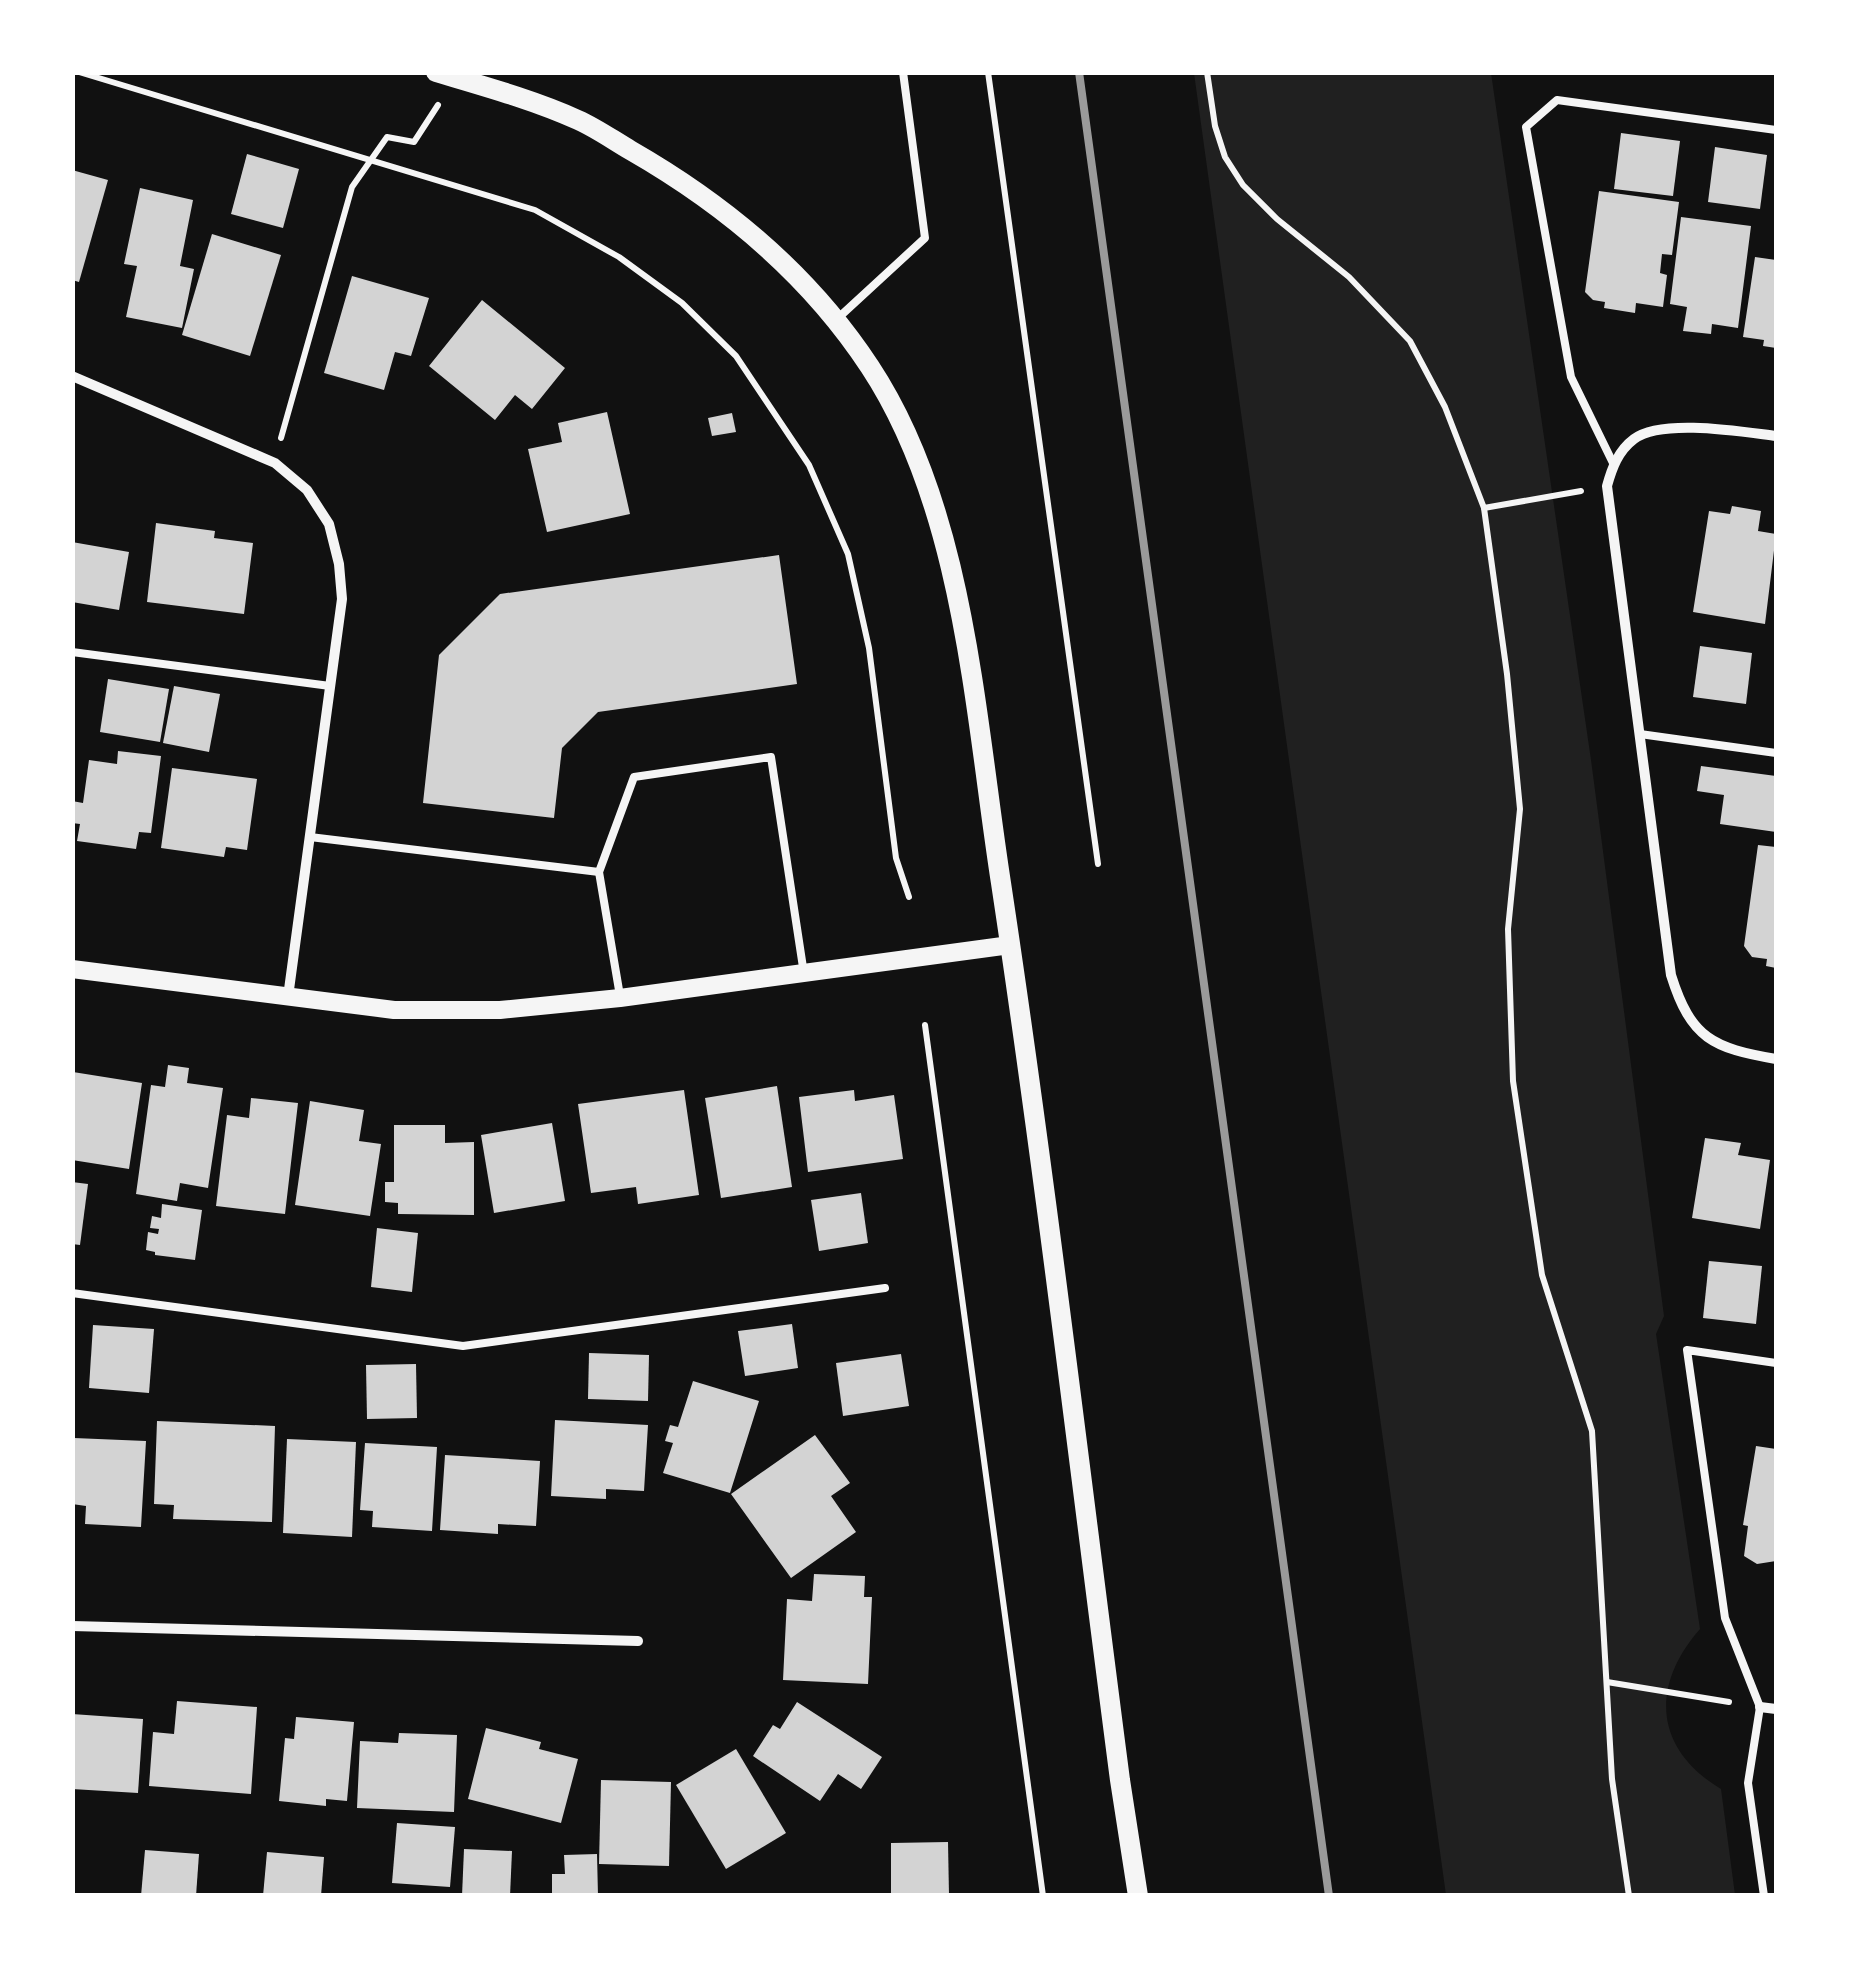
<svg xmlns="http://www.w3.org/2000/svg" width="1849" height="1968" viewBox="0 0 1849 1968" font-family="Helvetica,sans-serif">
	<style>
		.green { fill: #202020 }
		.building { fill: #d3d3d3 }
		.lines { fill: none; stroke-linecap: round; stroke-linejoin: round }
		.path { stroke: #f5f5f5; stroke-width: 6 }
		.service { stroke: #f5f5f5; stroke-width: 8 }
		.minor { stroke: #f5f5f5; stroke-width: 10 }
		.tertiary { stroke: #f5f5f5; stroke-width: 18 }
		.secondary { stroke: #f5f5f5; stroke-width: 20 }
		.rail { stroke: #9a9a9a; stroke-width: 8 }
	</style>
	<rect width="100%" height="100%" fill="#111"/>
	<!-- green -->
	<path class="green" d="M 1194,73 L 1491,73 L 1591,760 L 1664,1316 L 1656,1334 L 1700,1629 C 1650,1686 1654,1749 1721,1789 L 1735,1895 L 1446,1895 Z"/>
	<!-- building -->
	<g class="building">
		<path d="M 1621,133 L 1680,141 L 1673,196 L 1614,189 Z"/>
		<path d="M 1715,147 L 1767,155 L 1760,209 L 1708,202 Z"/>
		<path d="M 247,154 L 299,169 L 283,228 L 231,214 Z"/>
		<path d="M 72,170 L 108,180 L 79,282 L 72,280 Z"/>
		<path d="M 140,188 L 193,200 L 180,266 L 194,269 L 182,328 L 126,317 L 137,266 L 124,264 Z"/>
		<path d="M 1599,191 L 1679,202 L 1672,255 L 1662,254 L 1660,273 L 1667,275 L 1663,307 L 1636,303 L 1635,313 L 1604,308 L 1605,302 L 1593,300 L 1585,292 Z"/>
		<path d="M 1681,217 L 1751,226 L 1738,328 L 1712,324 L 1711,334 L 1683,331 L 1687,307 L 1670,304 Z"/>
		<path d="M 212,234 L 281,255 L 250,356 L 182,335 Z"/>
		<path d="M 1755,257 L 1776,260 L 1776,348 L 1763,346 L 1764,340 L 1743,337 Z"/>
		<path d="M 352,276 L 429,298 L 411,356 L 395,352 L 384,390 L 324,373 Z"/>
		<path d="M 482,300 L 565,368 L 532,409 L 515,395 L 495,420 L 429,366 Z"/>
		<path d="M 607,412 L 630,514 L 547,532 L 528,449 L 562,442 L 558,423 Z"/>
		<path d="M 732,413 L 736,432 L 712,436 L 708,418 Z"/>
		<path d="M 1732,506 L 1761,511 L 1758,531 L 1776,534 L 1765,624 L 1693,612 L 1709,511 L 1730,514 Z"/>
		<path d="M 156,523 L 215,531 L 214,538 L 253,543 L 244,614 L 147,602 Z"/>
		<path d="M 72,542 L 129,552 L 119,610 L 72,602 Z"/>
		<path d="M 779,555 L 797,684 L 598,712 L 562,748 L 554,818 L 423,803 L 439,655 L 500,594 Z"/>
		<path d="M 1700,646 L 1752,653 L 1746,704 L 1693,697 Z"/>
		<path d="M 108,679 L 169,689 L 160,742 L 100,732 Z"/>
		<path d="M 174,686 L 220,694 L 209,752 L 163,743 Z"/>
		<path d="M 118,751 L 161,756 L 151,833 L 139,832 L 136,849 L 77,841 L 80,824 L 72,823 L 72,801 L 83,803 L 89,760 L 117,764 Z"/>
		<path d="M 1701,766 L 1776,776 L 1776,832 L 1720,824 L 1724,795 L 1697,791 Z"/>
		<path d="M 172,768 L 257,779 L 247,850 L 226,847 L 224,857 L 161,848 Z"/>
		<path d="M 1758,845 L 1776,847 L 1776,968 L 1766,966 L 1767,959 L 1752,957 L 1744,946 Z"/>
		<path d="M 168,1065 L 189,1068 L 187,1083 L 223,1088 L 208,1188 L 180,1183 L 177,1201 L 136,1194 L 151,1085 L 165,1087 Z"/>
		<path d="M 73,1072 L 142,1083 L 129,1169 L 72,1160 Z"/>
		<path d="M 777,1086 L 792,1187 L 721,1198 L 705,1098 Z"/>
		<path d="M 684,1090 L 699,1195 L 638,1204 L 636,1187 L 591,1193 L 578,1104 Z"/>
		<path d="M 854,1090 L 855,1101 L 894,1095 L 903,1159 L 808,1172 L 799,1097 Z"/>
		<path d="M 251,1098 L 298,1103 L 285,1214 L 216,1206 L 227,1115 L 249,1118 Z"/>
		<path d="M 310,1101 L 364,1110 L 359,1141 L 381,1144 L 370,1216 L 295,1205 Z"/>
		<path d="M 552,1123 L 565,1201 L 494,1213 L 481,1135 Z"/>
		<path d="M 394,1125 L 445,1125 L 445,1143 L 474,1142 L 474,1215 L 398,1214 L 398,1203 L 385,1202 L 385,1182 L 394,1182 Z"/>
		<path d="M 1705,1138 L 1741,1143 L 1738,1155 L 1770,1160 L 1760,1229 L 1692,1218 Z"/>
		<path d="M 72,1182 L 88,1184 L 80,1245 L 72,1244 Z"/>
		<path d="M 861,1193 L 868,1243 L 819,1251 L 811,1200 Z"/>
		<path d="M 162,1204 L 202,1210 L 195,1260 L 155,1255 L 155,1252 L 146,1250 L 148,1232 L 158,1234 L 159,1229 L 150,1228 L 152,1216 L 161,1218 Z"/>
		<path d="M 377,1228 L 418,1233 L 412,1292 L 371,1287 Z"/>
		<path d="M 1709,1261 L 1762,1266 L 1756,1324 L 1703,1318 Z"/>
		<path d="M 792,1324 L 798,1368 L 745,1376 L 738,1331 Z"/>
		<path d="M 93,1325 L 154,1329 L 149,1393 L 89,1388 Z"/>
		<path d="M 589,1353 L 649,1355 L 648,1401 L 588,1399 Z"/>
		<path d="M 901,1354 L 909,1406 L 843,1416 L 836,1363 Z"/>
		<path d="M 416,1364 L 417,1418 L 367,1419 L 366,1365 Z"/>
		<path d="M 693,1381 L 759,1401 L 730,1493 L 663,1473 L 673,1443 L 665,1441 L 670,1425 L 678,1427 Z"/>
		<path d="M 555,1420 L 648,1425 L 644,1491 L 606,1489 L 606,1499 L 551,1496 Z"/>
		<path d="M 157,1421 L 275,1426 L 272,1522 L 173,1519 L 174,1505 L 154,1504 Z"/>
		<path d="M 815,1435 L 850,1483 L 831,1496 L 856,1532 L 791,1578 L 731,1494 Z"/>
		<path d="M 74,1438 L 146,1441 L 141,1527 L 85,1524 L 86,1506 L 72,1504 Z"/>
		<path d="M 287,1439 L 356,1442 L 352,1537 L 283,1533 Z"/>
		<path d="M 365,1443 L 437,1447 L 432,1531 L 372,1527 L 373,1511 L 360,1510 Z"/>
		<path d="M 1756,1446 L 1776,1449 L 1776,1561 L 1757,1564 L 1744,1556 L 1748,1526 L 1743,1525 Z"/>
		<path d="M 445,1455 L 540,1461 L 536,1526 L 498,1524 L 498,1534 L 440,1530 Z"/>
		<path d="M 814,1574 L 865,1576 L 864,1597 L 872,1597 L 868,1684 L 783,1680 L 787,1599 L 812,1601 Z"/>
		<path d="M 177,1701 L 257,1707 L 251,1794 L 149,1786 L 153,1732 L 174,1734 Z"/>
		<path d="M 797,1702 L 882,1757 L 861,1789 L 838,1774 L 820,1801 L 753,1756 L 773,1725 L 780,1729 Z"/>
		<path d="M 72,1714 L 143,1719 L 138,1793 L 72,1789 Z"/>
		<path d="M 296,1717 L 354,1722 L 347,1801 L 326,1799 L 326,1806 L 279,1801 L 285,1738 L 294,1739 Z"/>
		<path d="M 486,1728 L 541,1742 L 539,1749 L 578,1759 L 561,1823 L 468,1799 Z"/>
		<path d="M 399,1733 L 457,1735 L 454,1812 L 357,1808 L 360,1741 L 398,1743 Z"/>
		<path d="M 736,1749 L 786,1833 L 726,1869 L 676,1785 Z"/>
		<path d="M 601,1780 L 671,1782 L 669,1866 L 599,1864 Z"/>
		<path d="M 397,1823 L 455,1827 L 450,1887 L 392,1883 Z"/>
		<path d="M 948,1842 L 949,1896 L 891,1896 L 891,1843 Z"/>
		<path d="M 464,1849 L 512,1851 L 510,1896 L 462,1896 Z"/>
		<path d="M 145,1850 L 199,1854 L 196,1896 L 141,1896 Z"/>
		<path d="M 267,1852 L 324,1857 L 321,1896 L 263,1896 Z"/>
		<path d="M 597,1854 L 598,1896 L 552,1896 L 552,1874 L 565,1874 L 564,1855 Z"/>
	</g>
	<g class="lines">
		<!-- path -->
		<g class="path">
			<path d="M 79,72 L 535,210 L 619,257 L 682,303 L 736,356 L 809,465 L 848,554 L 869,648 L 896,858 L 909,897"/>
			<path d="M 988,72 L 1098,864"/>
			<path d="M 1207,72 L 1215,126 L 1225,157 L 1243,185 L 1277,219 L 1349,277 L 1410,341 L 1445,407 L 1484,508 L 1507,674 L 1520,809 L 1508,929 L 1513,1081 L 1542,1275 L 1592,1431 L 1612,1779 L 1629,1896"/>
			<path d="M 281,438 L 352,187 L 387,137 L 414,142 L 438,105"/>
			<path d="M 1484,508 L 1581,491"/>
			<path d="M 925,1025 L 1043,1896"/>
			<path d="M 1607,1682 L 1729,1702"/>
		</g>
		<!-- service -->
		<g class="service">
			<path d="M 837,319 L 925,238 L 903,72"/>
			<path d="M 1613,463 L 1571,377 L 1526,127 L 1557,100 L 1776,130"/>
			<path d="M 72,652 L 330,686"/>
			<path d="M 1640,734 L 1776,753"/>
			<path d="M 310,837 L 599,872"/>
			<path d="M 620,996 L 599,872 L 634,777 L 771,757 L 804,974"/>
			<path d="M 72,1293 L 463,1346 L 885,1288"/>
			<path d="M 1764,1896 L 1748,1783 L 1760,1707 L 1725,1618 L 1687,1350 L 1776,1363"/>
		</g>
		<!-- minor -->
		<g class="minor">
			<path d="M 72,376 L 275,463 L 307,490 L 329,524 L 339,564 L 342,599 L 288,997"/>
			<path d="M 1776,436 C 1743,432 1662,418 1634,439 C 1618,451 1612,468 1607,486 L 1671,975 C 1691,1039 1713,1048 1776,1059"/>
			<path d="M 72,1626 L 638,1641"/>
			<path d="M 1760,1707 L 1776,1709"/>
		</g>
		<!-- tertiary -->
		<path class="tertiary" d="M 72,969 L 394,1010 L 500,1010 L 620,998 L 1010,945"/>
		<!-- secondary -->
		<path class="secondary" d="M 436,72 C 483,86 534,100 578,120 C 596,128 613,140 630,150 C 726,205 809,274 870,367 C 965,511 975,716 1001,883 C 1046,1181 1081,1481 1120,1780 L 1138,1896"/>
		<!-- rail -->
		<path class="rail" d="M 1079,72 L 1329,1896"/>
	</g>
	<!-- border -->
	<rect width="1849" height="1968" fill="none" stroke="#ffffff" stroke-width="150"/>
</svg>
